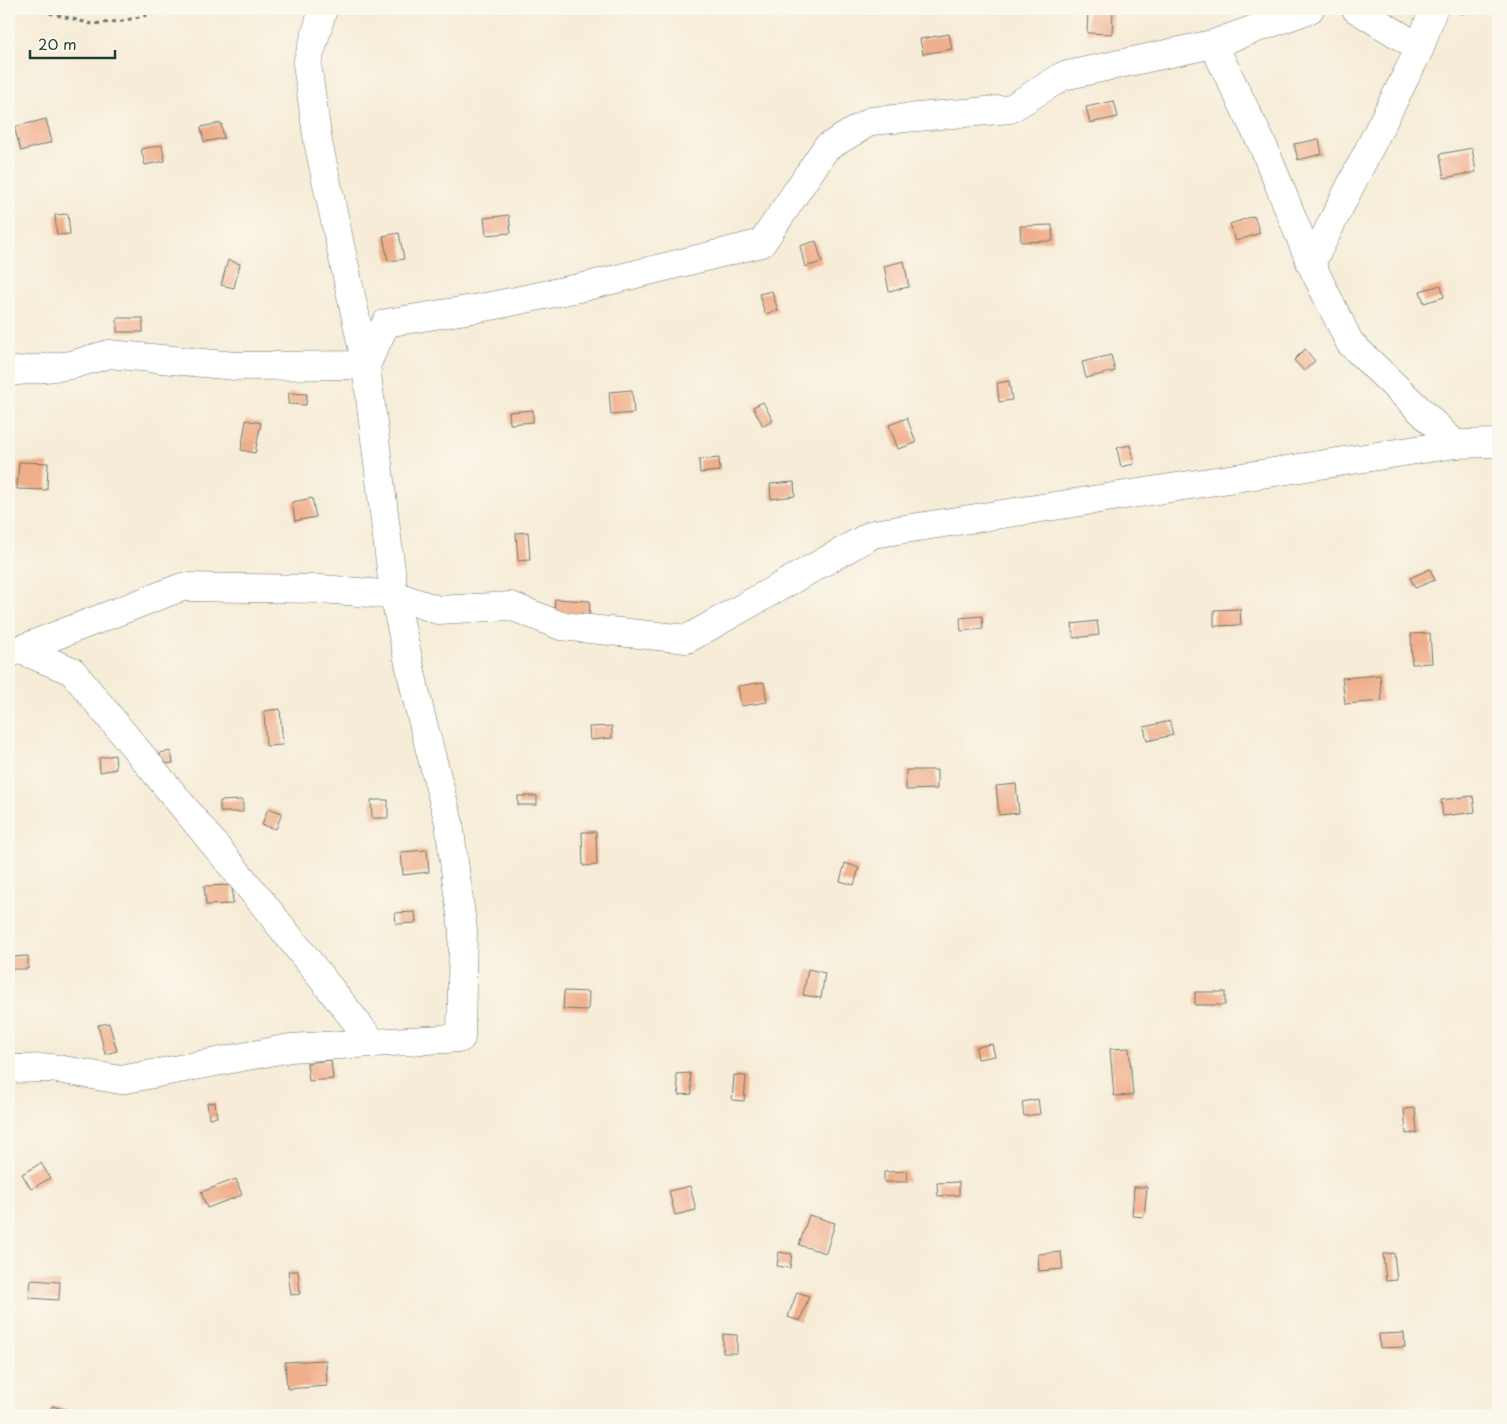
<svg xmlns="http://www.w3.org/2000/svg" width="1507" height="1424" viewBox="0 0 1507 1424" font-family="'Playpen Sans',sans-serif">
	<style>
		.building { fill: #f0af8c }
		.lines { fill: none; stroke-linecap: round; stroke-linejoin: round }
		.minor-casing { stroke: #6a7a6d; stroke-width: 29 }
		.path { stroke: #6a7a6d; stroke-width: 3; stroke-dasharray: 4 4; stroke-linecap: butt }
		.minor { stroke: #fff; stroke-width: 28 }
	</style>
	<rect width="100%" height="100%" fill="#fbf7ec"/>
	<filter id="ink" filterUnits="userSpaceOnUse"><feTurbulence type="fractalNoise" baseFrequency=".02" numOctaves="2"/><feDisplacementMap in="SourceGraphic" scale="10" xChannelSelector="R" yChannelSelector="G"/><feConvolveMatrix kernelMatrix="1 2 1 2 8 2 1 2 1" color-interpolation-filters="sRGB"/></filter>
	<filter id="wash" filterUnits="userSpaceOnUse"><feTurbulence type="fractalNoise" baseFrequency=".0096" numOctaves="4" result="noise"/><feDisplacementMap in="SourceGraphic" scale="20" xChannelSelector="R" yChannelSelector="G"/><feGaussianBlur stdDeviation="1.12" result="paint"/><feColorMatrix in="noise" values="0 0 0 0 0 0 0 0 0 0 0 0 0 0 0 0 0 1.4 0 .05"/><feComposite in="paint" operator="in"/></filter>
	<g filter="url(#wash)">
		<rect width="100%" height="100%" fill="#f6ecd7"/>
		<g id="blocks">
			<!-- building -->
			<g class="building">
				<path d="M 1459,9 L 1476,9 L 1461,14 Z"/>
				<path d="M 1088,10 L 1113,11 L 1112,34 L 1087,33 Z"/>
				<path d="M 949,34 L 952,49 L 923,54 L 920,39 Z"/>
				<path d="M 1114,101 L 1118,117 L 1090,123 L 1086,107 Z"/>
				<path d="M 46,119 L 52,142 L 21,151 L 14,127 Z"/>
				<path d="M 221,123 L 224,138 L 204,142 L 201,127 Z"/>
				<path d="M 1319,139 L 1322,154 L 1298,160 L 1294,144 Z"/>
				<path d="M 162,145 L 165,161 L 145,165 L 141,149 Z"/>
				<path d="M 1472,148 L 1476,172 L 1444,178 L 1440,154 Z"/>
				<path d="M 68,214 L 70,234 L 57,235 L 55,215 Z"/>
				<path d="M 509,215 L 511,233 L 486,235 L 484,218 Z"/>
				<path d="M 1254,216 L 1260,233 L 1236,241 L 1230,224 Z"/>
				<path d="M 1052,225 L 1053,241 L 1021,242 L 1020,226 Z"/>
				<path d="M 399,233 L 404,259 L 388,261 L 383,236 Z"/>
				<path d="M 816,241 L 822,262 L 805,267 L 800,246 Z"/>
				<path d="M 228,260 L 240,264 L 234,288 L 221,285 Z"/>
				<path d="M 904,261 L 909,287 L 889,291 L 884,266 Z"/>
				<path d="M 1441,285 L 1444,297 L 1424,303 L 1420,291 Z"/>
				<path d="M 772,291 L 778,311 L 765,314 L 759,294 Z"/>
				<rect x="117" y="318" width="26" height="14"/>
				<path d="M 1305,349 L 1315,361 L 1304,371 L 1294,360 Z"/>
				<path d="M 1111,355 L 1115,371 L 1086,378 L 1082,362 Z"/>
				<path d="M 1009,381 L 1012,400 L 999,402 L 997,383 Z"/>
				<path d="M 632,390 L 634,413 L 611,415 L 609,392 Z"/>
				<path d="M 289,393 L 307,394 L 306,405 L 288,404 Z"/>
				<path d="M 763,402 L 773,421 L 763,426 L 753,407 Z"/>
				<path d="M 533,410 L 533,422 L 510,424 L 509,412 Z"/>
				<path d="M 907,418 L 916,443 L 898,449 L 889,425 Z"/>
				<path d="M 246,420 L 261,423 L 255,453 L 241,450 Z"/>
				<path d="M 1130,445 L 1134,464 L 1121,467 L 1117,448 Z"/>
				<path d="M 719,458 L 720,471 L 700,473 L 699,460 Z"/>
				<path d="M 19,462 L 48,463 L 47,490 L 17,489 Z"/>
				<path d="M 794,482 L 795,496 L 771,499 L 770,484 Z"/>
				<path d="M 312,498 L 316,517 L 295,521 L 292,502 Z"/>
				<path d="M 528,532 L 530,560 L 518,561 L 516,533 Z"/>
				<path d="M 1430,569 L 1435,580 L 1415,588 L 1410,578 Z"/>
				<path d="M 555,599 L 590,601 L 589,615 L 554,612 Z"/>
				<path d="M 1240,609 L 1241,625 L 1214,626 L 1214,610 Z"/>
				<path d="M 982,616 L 983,629 L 961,631 L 960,618 Z"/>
				<path d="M 1097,621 L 1099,635 L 1074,638 L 1072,624 Z"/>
				<path d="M 1430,633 L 1432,663 L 1412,664 L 1411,634 Z"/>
				<path d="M 1380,675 L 1382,701 L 1345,704 L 1342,678 Z"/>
				<path d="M 764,682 L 767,702 L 741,706 L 738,686 Z"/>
				<path d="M 280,709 L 283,745 L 266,746 L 264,711 Z"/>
				<path d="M 1170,721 L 1173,735 L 1147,741 L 1144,727 Z"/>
				<path d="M 612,726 L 612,738 L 590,740 L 589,727 Z"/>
				<path d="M 171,751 L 173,763 L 161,764 L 160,753 Z"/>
				<path d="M 115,755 L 116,769 L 100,772 L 99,758 Z"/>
				<path d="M 906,770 L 937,770 L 937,789 L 906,790 Z"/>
				<path d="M 1016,784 L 1019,813 L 999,815 L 996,786 Z"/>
				<rect x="518" y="796" width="19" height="9"/>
				<path d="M 1473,796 L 1475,812 L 1443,816 L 1441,800 Z"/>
				<path d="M 243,800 L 243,812 L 220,812 L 220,801 Z"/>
				<path d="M 371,800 L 388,800 L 388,818 L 372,818 Z"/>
				<path d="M 268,808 L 282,813 L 276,829 L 262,825 Z"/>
				<path d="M 582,832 L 596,832 L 597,865 L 583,866 Z"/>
				<path d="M 427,850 L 429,872 L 403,875 L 401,852 Z"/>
				<path d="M 845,863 L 859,868 L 854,885 L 840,881 Z"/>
				<path d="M 232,885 L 233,904 L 206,905 L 204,886 Z"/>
				<path d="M 415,912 L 416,923 L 396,924 L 395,913 Z"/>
				<path d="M 28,956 L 28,969 L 9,969 L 9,957 Z"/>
				<path d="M 808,969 L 825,973 L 821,998 L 803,995 Z"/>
				<path d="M 564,991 L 589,992 L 588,1010 L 563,1009 Z"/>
				<rect x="1195" y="992" width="30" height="13"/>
				<path d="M 109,1023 L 117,1051 L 105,1054 L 98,1025 Z"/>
				<path d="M 992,1044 L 995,1056 L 978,1059 L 976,1047 Z"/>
				<path d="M 1129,1048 L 1133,1095 L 1114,1096 L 1110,1049 Z"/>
				<path d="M 331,1060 L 333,1079 L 309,1081 L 307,1063 Z"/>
				<path d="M 690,1073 L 692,1094 L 679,1095 L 676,1074 Z"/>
				<path d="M 734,1075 L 746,1076 L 744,1101 L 732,1100 Z"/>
				<path d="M 1038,1099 L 1040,1114 L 1024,1116 L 1022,1102 Z"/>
				<path d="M 215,1102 L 217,1117 L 209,1118 L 207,1103 Z"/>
				<path d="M 1415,1108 L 1417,1133 L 1406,1134 L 1404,1109 Z"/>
				<path d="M 41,1163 L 50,1178 L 31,1189 L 22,1174 Z"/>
				<path d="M 907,1171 L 908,1182 L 884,1182 L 884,1172 Z"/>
				<path d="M 236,1179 L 242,1195 L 207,1208 L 201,1192 Z"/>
				<path d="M 959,1182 L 959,1195 L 938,1196 L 937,1183 Z"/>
				<path d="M 690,1186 L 696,1210 L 675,1215 L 669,1191 Z"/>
				<path d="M 1134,1187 L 1147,1187 L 1144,1217 L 1132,1216 Z"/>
				<path d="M 809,1215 L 835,1223 L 826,1253 L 799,1245 Z"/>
				<path d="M 779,1252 L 792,1254 L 790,1268 L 777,1266 Z"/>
				<path d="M 1061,1252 L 1063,1269 L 1039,1271 L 1038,1254 Z"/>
				<path d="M 1394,1253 L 1397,1280 L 1386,1281 L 1383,1254 Z"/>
				<path d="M 288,1271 L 298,1271 L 300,1294 L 291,1295 Z"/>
				<path d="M 31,1280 L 60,1282 L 59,1300 L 29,1298 Z"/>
				<path d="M 797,1292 L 809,1296 L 800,1321 L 788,1317 Z"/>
				<path d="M 1404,1333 L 1405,1347 L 1380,1348 L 1379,1334 Z"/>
				<path d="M 723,1334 L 737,1335 L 737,1353 L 723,1353 Z"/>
				<path d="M 326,1360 L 327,1386 L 287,1389 L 285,1362 Z"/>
				<path d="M 52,1406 L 71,1411 L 70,1415 L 49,1415 Z"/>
			</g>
		</g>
	</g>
	<g filter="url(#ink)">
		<use href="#blocks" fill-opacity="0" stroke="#6a7a6d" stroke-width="1"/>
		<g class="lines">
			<defs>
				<g id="minor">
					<path d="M 1356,9 L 1420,48"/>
					<path d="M 1213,44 L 1264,148 L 1311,264 L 1350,343 L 1455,444"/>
					<path d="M 1311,264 L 1420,48 L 1433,9"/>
					<path d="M 9,372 L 71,365 L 109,354 L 235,366 L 366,365 L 386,323 L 491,306 L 588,286 L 762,243 L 826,148 L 871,121 L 1010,109 L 1063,76 L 1213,44 L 1310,9"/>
					<path d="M 21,650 L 72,671 L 264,905 L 373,1043 L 461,1038 L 463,931 L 449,823 L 419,708 L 394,595 L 366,365 L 318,142 L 307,64 L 323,9"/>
					<path d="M 13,652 L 182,587 L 322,589 L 394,595 L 438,610 L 511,606 L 561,626 L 687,639 L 873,534 L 1455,444 L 1498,443"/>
					<path d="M 9,1069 L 52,1068 L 121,1080 L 290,1048 L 373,1043"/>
				</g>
			</defs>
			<!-- minor casing -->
			<use href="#minor" class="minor-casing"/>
			<!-- path -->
			<path class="path" d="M 34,9 L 92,24 L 122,21 L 173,9"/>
			<!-- minor -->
			<use href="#minor" class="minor"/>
		</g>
	</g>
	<!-- margin -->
	<rect width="1507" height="1424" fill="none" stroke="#fbf7ec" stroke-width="30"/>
	<!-- scale -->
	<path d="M30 50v8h85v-8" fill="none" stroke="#1f3d34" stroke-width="2.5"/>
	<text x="38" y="50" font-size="15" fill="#1f3d34" stroke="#fbf7ec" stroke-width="4" paint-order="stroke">20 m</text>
</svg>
